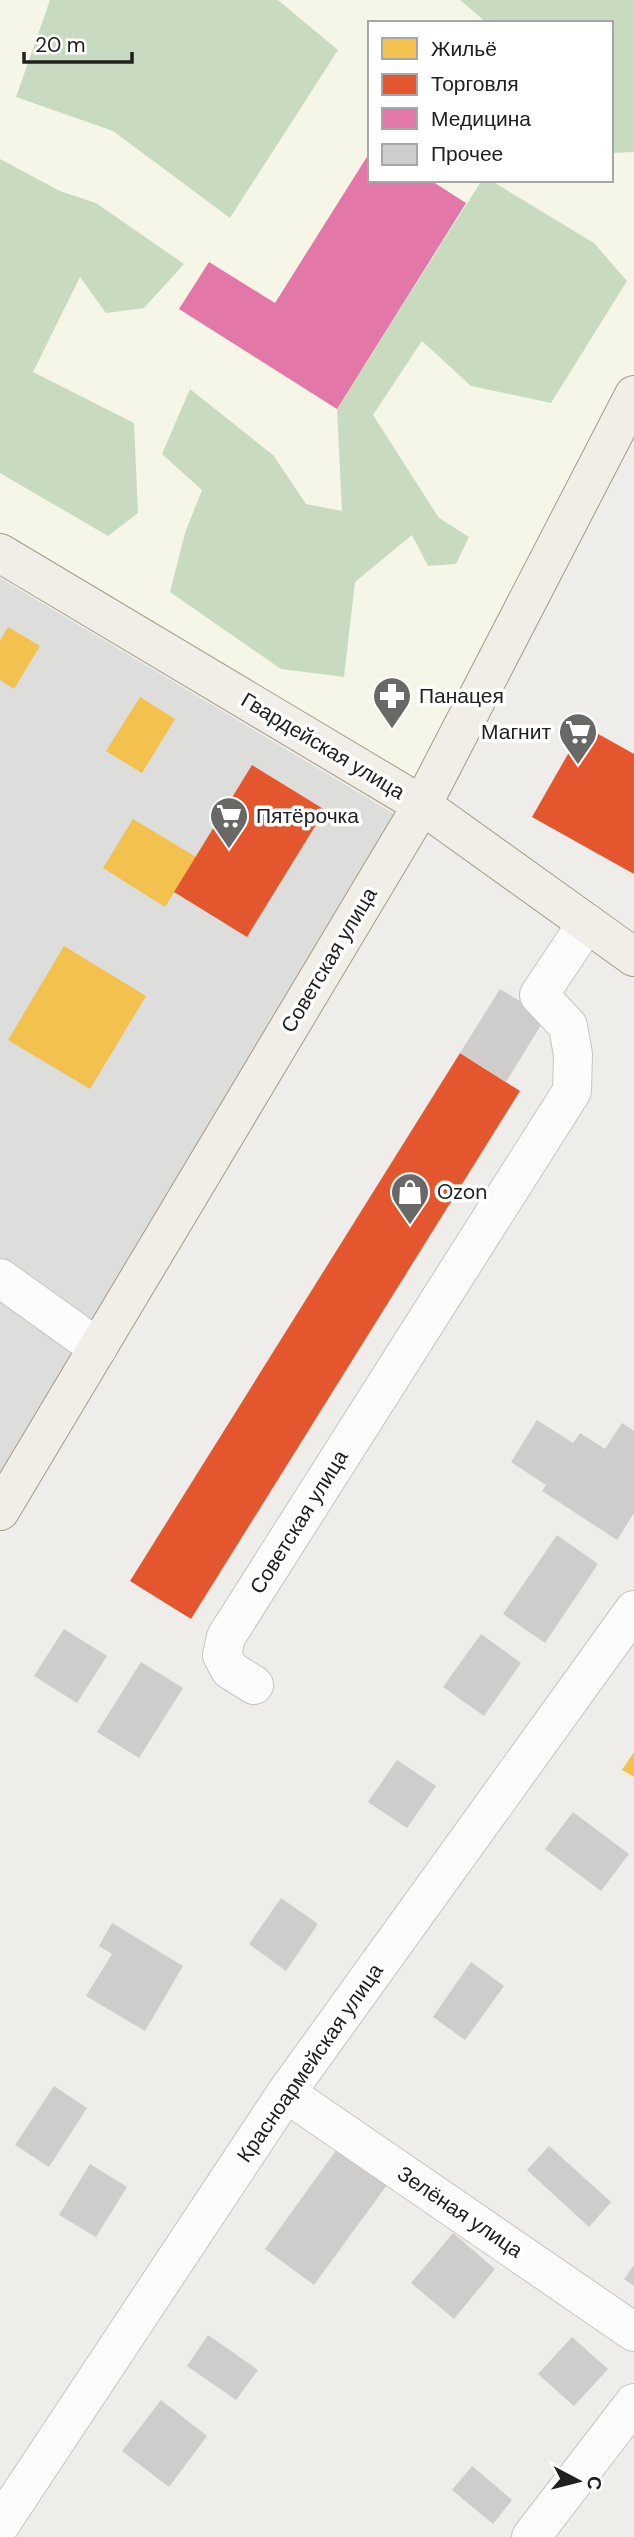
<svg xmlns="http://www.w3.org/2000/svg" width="634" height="2537" viewBox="0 0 634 2537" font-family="'DM Sans',sans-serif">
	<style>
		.residential { fill: #dddddb }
		.education { fill: #f5f6e7; fill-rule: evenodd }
		.forest { fill: #c8dbc1 }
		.homes { fill: #f2c14e }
		.shops { fill: #e4572e }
		.health { fill: #e377a8 }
		.building { fill: #cfcdcb }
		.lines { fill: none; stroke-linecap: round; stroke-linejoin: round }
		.minor-casing { stroke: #c5c5c4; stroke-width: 40 }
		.major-casing { stroke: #a39d88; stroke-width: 40 }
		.minor { stroke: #fcfcfc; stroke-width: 38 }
		.major { stroke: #f1ede7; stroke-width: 38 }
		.labels { text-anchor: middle; stroke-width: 7; stroke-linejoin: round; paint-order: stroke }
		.poi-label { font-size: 21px; fill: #202020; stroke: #fff; text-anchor: start }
		.street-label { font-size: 21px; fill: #202020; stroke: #fff }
	</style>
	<rect width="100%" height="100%" fill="#eeedea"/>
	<!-- residential -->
	<path class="residential" d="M 0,578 L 394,814 L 0,1474 Z"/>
	<!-- education -->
	<path class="education" d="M 0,0 L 634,0 L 634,395 L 422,805 L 0,553 ZM 370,23 L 611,23 L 611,180 L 370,180 Z"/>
	<!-- forest -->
	<g class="forest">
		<path d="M 50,0 L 278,0 L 338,50 L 230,218 L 113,131 L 16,97 Z"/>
		<path d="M 460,0 L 634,0 L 634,152 L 611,153 L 611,23 L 487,23 Z"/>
		<path d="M 0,159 L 60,191 L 96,203 L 184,264 L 144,308 L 106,313 L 80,277 L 33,372 L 134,423 L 138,513 L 108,536 L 0,473 Z"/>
		<path d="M 482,180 L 490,180 L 594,243 L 627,281 L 551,403 L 471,386 L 422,341 L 373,415 L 439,518 L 469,537 L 456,564 L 428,566 L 412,535 L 355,582 L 344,677 L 281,669 L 170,592 L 185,533 L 202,490 L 162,454 L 190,389 L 273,455 L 306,504 L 342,511 L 337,409 Z"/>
	</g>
	<!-- homes -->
	<g class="homes">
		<path d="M 8,627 L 40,646 L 14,689 L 0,680 L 0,641 Z"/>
		<path d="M 140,697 L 175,719 L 142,773 L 106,751 Z"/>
		<path d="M 133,819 L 196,857 L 165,907 L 103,868 Z"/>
		<path d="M 64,946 L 146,996 L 90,1089 L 8,1040 Z"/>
		<path d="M 634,1752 L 634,1777 L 622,1770 Z"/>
	</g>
	<!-- shops -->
	<g class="shops">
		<path d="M 584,726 L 634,754 L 634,874 L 532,817 Z"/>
		<path d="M 252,765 L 325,810 L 247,937 L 174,892 Z"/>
		<path d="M 460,1053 L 520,1091 L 191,1619 L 130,1581 Z"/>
	</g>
	<!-- health -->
	<path class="health" d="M 370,152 L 370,180 L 430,180 L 466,203 L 337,409 L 179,309 L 209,262 L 275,303 Z"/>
	<!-- building -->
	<g class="building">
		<path d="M 500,989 L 546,1017 L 506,1082 L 460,1053 Z"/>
		<path d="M 537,1420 L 573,1443 L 580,1433 L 605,1449 L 622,1423 L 634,1431 L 634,1513 L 617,1540 L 542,1491 L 546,1485 L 511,1462 Z"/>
		<path d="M 557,1535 L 598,1564 L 545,1643 L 503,1614 Z"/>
		<path d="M 64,1629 L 107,1656 L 77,1703 L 34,1676 Z"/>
		<path d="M 481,1634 L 521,1663 L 484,1716 L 443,1687 Z"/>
		<path d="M 141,1662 L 183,1688 L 139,1758 L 97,1732 Z"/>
		<path d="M 397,1760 L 436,1786 L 407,1828 L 368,1802 Z"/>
		<path d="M 573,1812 L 629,1854 L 601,1891 L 545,1849 Z"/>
		<path d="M 281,1898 L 318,1924 L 286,1971 L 249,1944 Z"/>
		<path d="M 112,1923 L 183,1966 L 145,2031 L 86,1996 L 112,1954 L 99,1946 Z"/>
		<path d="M 471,1962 L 504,1986 L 465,2040 L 433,2017 Z"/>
		<path d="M 54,2086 L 87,2108 L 49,2167 L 15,2145 Z"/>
		<path d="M 345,2138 L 395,2174 L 314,2285 L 265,2249 Z"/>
		<path d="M 549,2146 L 611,2202 L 589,2227 L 527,2170 Z"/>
		<path d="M 90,2164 L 127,2187 L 96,2237 L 59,2215 Z"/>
		<path d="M 453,2233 L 495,2269 L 454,2319 L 411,2283 Z"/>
		<path d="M 634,2265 L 634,2286 L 624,2279 Z"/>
		<path d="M 208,2335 L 258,2370 L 236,2400 L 187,2366 Z"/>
		<path d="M 572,2337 L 608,2369 L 574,2406 L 538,2374 Z"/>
		<path d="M 161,2400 L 207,2436 L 169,2487 L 122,2451 Z"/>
		<path d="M 472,2466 L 512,2500 L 493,2524 L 452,2490 Z"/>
	</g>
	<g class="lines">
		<defs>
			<g id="minor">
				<path d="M 0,1278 L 98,1348"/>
				<path d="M 254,1685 L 230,1670 L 222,1655 L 226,1637 L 572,1091 L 573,1055 L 568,1026 L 539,995 L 587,923"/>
				<path d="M 286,2093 L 634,2332"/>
				<path d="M 0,2525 L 286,2093 L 634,1610"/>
				<path d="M 531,2537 L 634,2403"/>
			</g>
			<g id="major">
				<path d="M 0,553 L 422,805 L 634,957"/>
				<path d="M 0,1511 L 422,805 L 634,395"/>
			</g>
		</defs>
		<!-- minor casing -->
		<use href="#minor" class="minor-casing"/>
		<!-- major casing -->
		<use href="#major" class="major-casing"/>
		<!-- minor -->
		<use href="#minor" class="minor"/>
		<!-- major -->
		<use href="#major" class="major"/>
	</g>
	<!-- icons -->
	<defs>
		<symbol id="pharmacy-pin" viewBox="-11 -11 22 30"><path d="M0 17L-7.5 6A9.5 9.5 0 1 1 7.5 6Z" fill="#686867" stroke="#fff"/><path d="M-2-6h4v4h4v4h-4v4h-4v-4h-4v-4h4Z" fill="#fff"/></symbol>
		<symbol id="supermarket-pin" viewBox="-11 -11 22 30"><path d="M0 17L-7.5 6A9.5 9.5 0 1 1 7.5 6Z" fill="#686867" stroke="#fff"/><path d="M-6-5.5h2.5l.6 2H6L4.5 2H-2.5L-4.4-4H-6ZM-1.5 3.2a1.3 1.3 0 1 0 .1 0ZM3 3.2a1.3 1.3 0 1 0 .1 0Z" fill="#fff"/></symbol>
		<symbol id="shop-pin" viewBox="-11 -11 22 30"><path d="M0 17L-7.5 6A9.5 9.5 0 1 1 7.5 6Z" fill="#686867" stroke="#fff"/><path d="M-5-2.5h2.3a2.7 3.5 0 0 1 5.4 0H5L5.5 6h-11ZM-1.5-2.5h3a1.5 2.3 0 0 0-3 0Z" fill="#fff"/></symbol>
	</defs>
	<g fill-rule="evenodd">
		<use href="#pharmacy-pin" x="370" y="674" width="44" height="60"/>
		<use href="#supermarket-pin" x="556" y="710" width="44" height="60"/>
		<use href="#supermarket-pin" x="207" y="794" width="44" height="60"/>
		<use href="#shop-pin" x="388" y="1170" width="44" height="60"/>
	</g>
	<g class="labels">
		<!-- poi labels -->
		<g class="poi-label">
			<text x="419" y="703">Панацея</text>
			<text x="551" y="739" text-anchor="end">Магнит</text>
			<text x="256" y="823">Пятёрочка</text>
			<text x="437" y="1199">Ozon</text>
		</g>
		<!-- street labels -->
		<g class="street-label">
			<text transform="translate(323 746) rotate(31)" y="7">Гвардейская улица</text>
			<text transform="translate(329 960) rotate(-59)" y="7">Советская улица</text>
			<text transform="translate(299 1522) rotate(-58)" y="7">Советская улица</text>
			<text transform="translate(310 2063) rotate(-55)" y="7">Красноармейская улица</text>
			<text transform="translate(460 2212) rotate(34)" y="7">Зелёная улица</text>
		</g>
	</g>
	<!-- legend -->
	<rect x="368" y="21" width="245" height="161" fill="#ffffff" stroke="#a6a6a6" stroke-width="2"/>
	<rect x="382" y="38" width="35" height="21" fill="#f2c14e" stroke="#a6a6a6" stroke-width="2"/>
	<text x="431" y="56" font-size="21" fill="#202020">Жильё</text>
	<rect x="382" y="74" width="35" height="21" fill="#e4572e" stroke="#a6a6a6" stroke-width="2"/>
	<text x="431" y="91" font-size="21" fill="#202020">Торговля</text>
	<rect x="382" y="108" width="35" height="21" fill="#e377a8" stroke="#a6a6a6" stroke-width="2"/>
	<text x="431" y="126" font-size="21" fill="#202020">Медицина</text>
	<rect x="382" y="144" width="35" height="21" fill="#cfcdcb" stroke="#a6a6a6" stroke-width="2"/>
	<text x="431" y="161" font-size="21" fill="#202020">Прочее</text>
	<!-- north arrow -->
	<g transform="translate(578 2481) rotate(97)" stroke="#ffffff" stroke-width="5" paint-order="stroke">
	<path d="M0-5L12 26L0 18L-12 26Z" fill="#202020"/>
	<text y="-10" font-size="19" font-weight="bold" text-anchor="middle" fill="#202020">С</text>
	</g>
	<!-- scale -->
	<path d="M24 52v10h108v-10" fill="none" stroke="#202020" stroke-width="3.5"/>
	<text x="35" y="52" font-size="21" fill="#202020" stroke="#ffffff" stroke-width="5" paint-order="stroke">20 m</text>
</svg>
